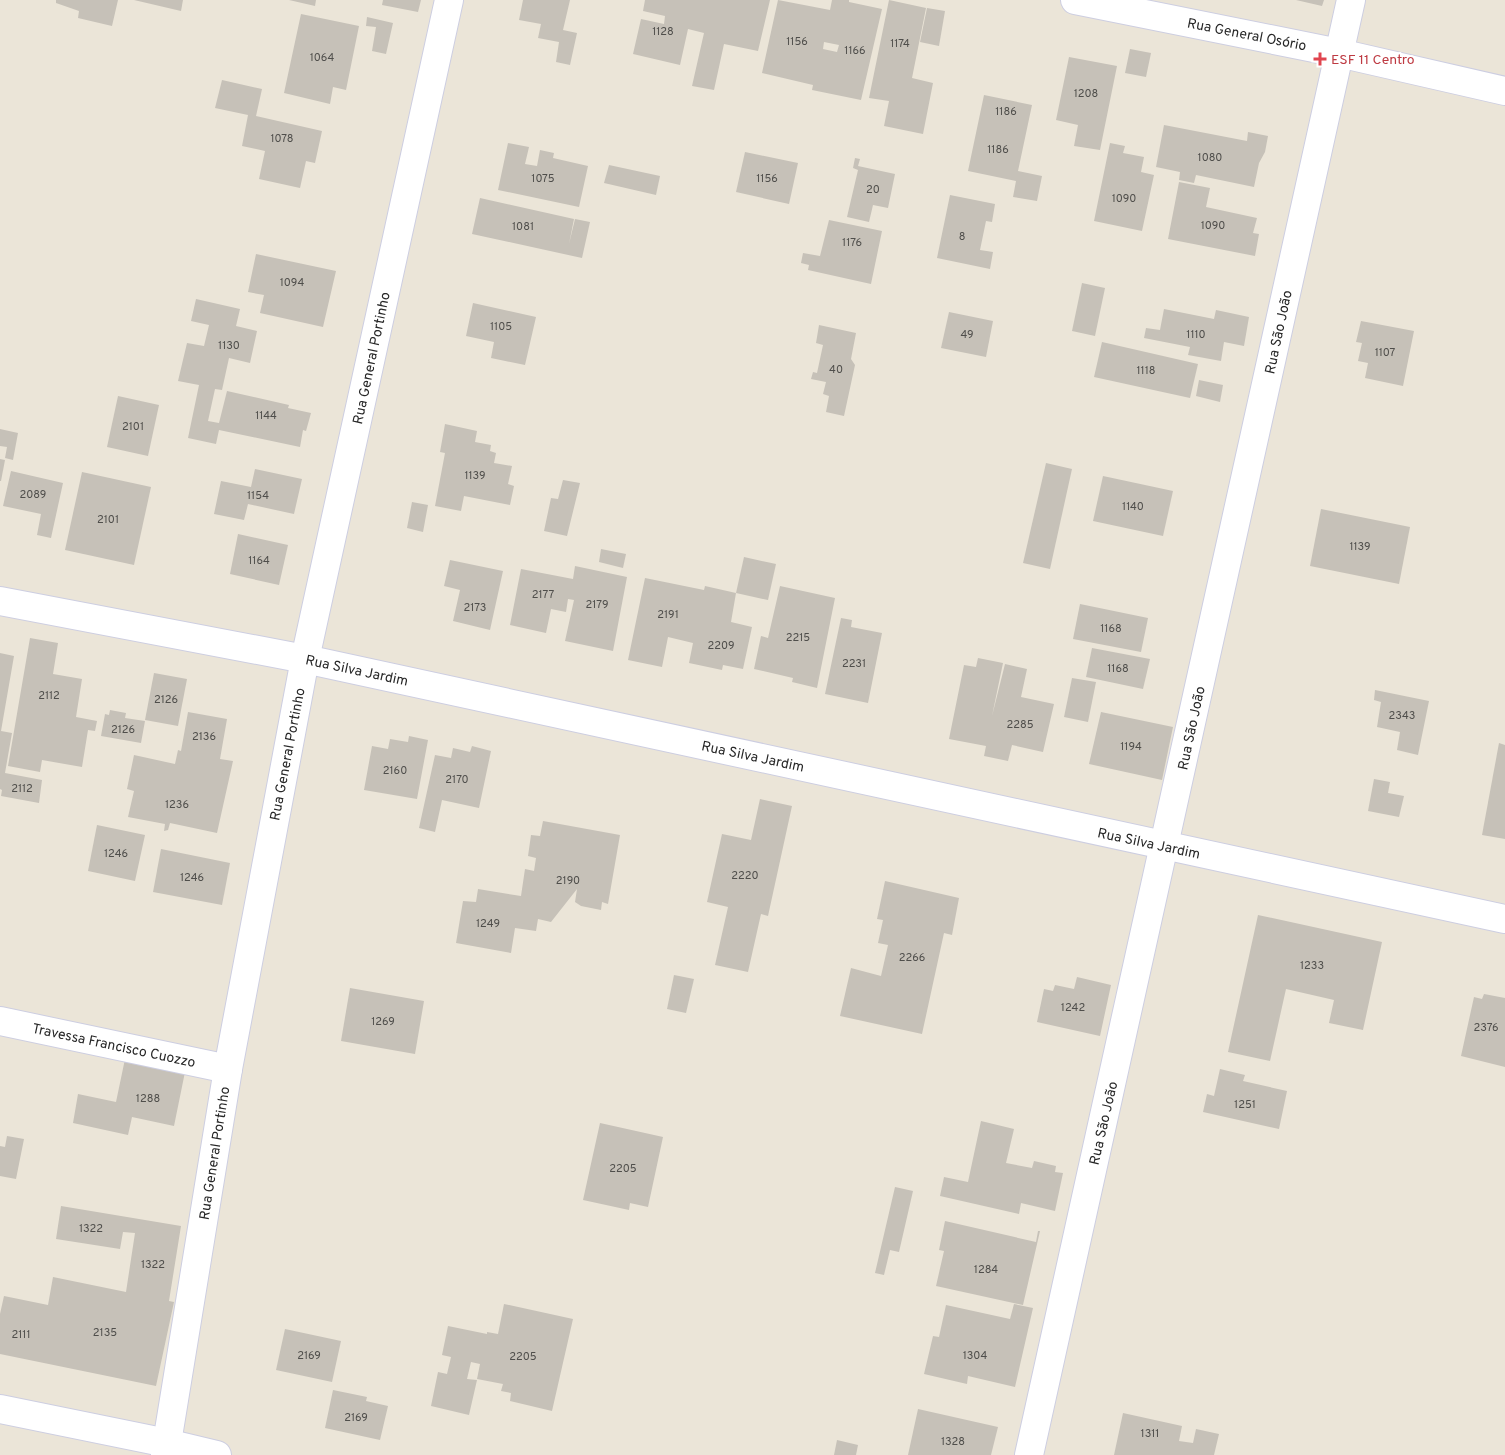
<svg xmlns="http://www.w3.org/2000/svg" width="1505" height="1455" viewBox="0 0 1505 1455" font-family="Overpass,sans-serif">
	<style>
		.building { fill: #c6c1b8; fill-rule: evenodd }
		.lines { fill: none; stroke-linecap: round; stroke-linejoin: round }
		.minor-casing { stroke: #cdcee1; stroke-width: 30 }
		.minor { stroke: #fff; stroke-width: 28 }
		.health-dot { fill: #e0444e; stroke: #fff; stroke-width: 2 }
		.labels { text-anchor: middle; stroke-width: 4; stroke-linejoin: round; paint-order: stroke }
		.number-label { font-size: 11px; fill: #4f4e4b }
		.street-label { font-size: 14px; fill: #272727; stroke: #fff }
		.health-label { font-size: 14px; fill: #be3a42; stroke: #fff; text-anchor: start }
	</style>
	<rect width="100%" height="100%" fill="#ebe5d8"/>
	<!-- building -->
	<g class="building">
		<path d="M 56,0 L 118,0 L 112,26 L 78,18 L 79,11 L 56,3 Z"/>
		<path d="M 134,0 L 183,0 L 181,11 Z"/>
		<path d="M 289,0 L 316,0 L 315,6 Z"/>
		<path d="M 383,0 L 421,0 L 418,12 L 382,5 Z"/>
		<path d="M 523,0 L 570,0 L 563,30 L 577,33 L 570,65 L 556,62 L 559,42 L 538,38 L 541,24 L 519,20 Z"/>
		<path d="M 645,0 L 770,0 L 758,51 L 724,44 L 714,90 L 692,86 L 704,33 L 688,29 L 680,65 L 633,54 L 641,19 L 664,24 L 665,16 L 643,11 Z"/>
		<path d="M 778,0 L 830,10 L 832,0 L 849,0 L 849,2 L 882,9 L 861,100 L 812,90 L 813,85 L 762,73 ZM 824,42 L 839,45 L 837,52 L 823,49 Z"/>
		<path d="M 889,0 L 926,8 L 912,78 L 933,83 L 923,134 L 884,126 L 889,101 L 869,98 Z"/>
		<path d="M 1296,0 L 1324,0 L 1322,6 Z"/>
		<path d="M 927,8 L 945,11 L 939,46 L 920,42 Z"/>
		<path d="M 301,14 L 359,26 L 346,90 L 333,87 L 330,104 L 284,93 Z"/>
		<path d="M 367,17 L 393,23 L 386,54 L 372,51 L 376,27 L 366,26 Z"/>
		<path d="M 1130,49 L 1151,53 L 1146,77 L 1125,73 Z"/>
		<path d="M 1069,57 L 1117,66 L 1100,150 L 1074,146 L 1078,125 L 1056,120 Z"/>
		<path d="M 222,80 L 262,89 L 256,116 L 322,131 L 315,163 L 306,161 L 300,188 L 259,179 L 265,151 L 242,146 L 248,115 L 215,108 Z"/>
		<path d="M 984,95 L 1032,105 L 1018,171 L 1042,176 L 1037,201 L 1013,197 L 1016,181 L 968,171 Z"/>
		<path d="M 1164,125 L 1247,141 L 1248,132 L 1268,136 L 1265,152 L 1259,163 L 1254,187 L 1196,175 L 1194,183 L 1179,180 L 1180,172 L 1156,167 Z"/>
		<path d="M 508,143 L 529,147 L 525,164 L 537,166 L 540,150 L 554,153 L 553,158 L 588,166 L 579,207 L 498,190 Z"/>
		<path d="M 1110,143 L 1125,146 L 1123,153 L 1144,157 L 1141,172 L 1154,175 L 1142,231 L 1094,221 Z"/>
		<path d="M 745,152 L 798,163 L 789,204 L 736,192 Z"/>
		<path d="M 855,158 L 860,159 L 858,166 L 895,174 L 888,208 L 873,205 L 869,222 L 847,217 L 858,170 L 853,168 Z"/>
		<path d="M 609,165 L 660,176 L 656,195 L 604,183 Z"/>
		<path d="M 1179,182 L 1210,188 L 1206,207 L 1257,218 L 1253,233 L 1259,234 L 1255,256 L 1168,239 Z"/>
		<path d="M 950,195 L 995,204 L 992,222 L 986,221 L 980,250 L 993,252 L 990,269 L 937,258 Z"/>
		<path d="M 480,198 L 574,219 L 569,244 L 575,219 L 590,222 L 582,258 L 472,234 Z"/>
		<path d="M 829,220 L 882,231 L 871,284 L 808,270 L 809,265 L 801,263 L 803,253 L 820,256 Z"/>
		<path d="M 256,254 L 336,271 L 323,327 L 260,313 L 264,295 L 248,292 Z"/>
		<path d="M 1082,283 L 1105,288 L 1095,336 L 1072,331 Z"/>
		<path d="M 196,299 L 240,309 L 236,326 L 257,331 L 250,363 L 229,358 L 222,390 L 215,389 L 208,421 L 219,423 L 227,391 L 289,405 L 288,408 L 311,413 L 306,431 L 303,430 L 300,447 L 219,430 L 216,444 L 188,438 L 199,385 L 178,381 L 187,343 L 204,346 L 209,325 L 191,321 Z"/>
		<path d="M 473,303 L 536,317 L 525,365 L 491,358 L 494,342 L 466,336 Z"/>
		<path d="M 1164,309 L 1214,319 L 1216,310 L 1249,317 L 1244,346 L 1224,342 L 1221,361 L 1188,355 L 1190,347 L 1144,338 L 1146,328 L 1160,330 Z"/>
		<path d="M 949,312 L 993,321 L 986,357 L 941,348 Z"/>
		<path d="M 1361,321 L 1414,331 L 1403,386 L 1365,378 L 1368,363 L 1358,361 L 1362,343 L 1356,342 Z"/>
		<path d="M 819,325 L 856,333 L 851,359 L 855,365 L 844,416 L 826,412 L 829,396 L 823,394 L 826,382 L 811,379 L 813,372 L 817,373 L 823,345 L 816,343 Z"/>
		<path d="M 1102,342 L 1198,364 L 1190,398 L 1094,377 Z"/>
		<path d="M 1199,380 L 1223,385 L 1220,402 L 1196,396 Z"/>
		<path d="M 118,396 L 159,405 L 148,456 L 107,447 Z"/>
		<path d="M 445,424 L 477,431 L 475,442 L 491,445 L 490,451 L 496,453 L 494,463 L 512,466 L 508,484 L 514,486 L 510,505 L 464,496 L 461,511 L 435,506 L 445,453 L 440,452 Z"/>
		<path d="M 0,429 L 18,433 L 13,460 L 5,458 L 7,447 L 0,446 Z"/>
		<path d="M 0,459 L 5,460 L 1,481 L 0,481 Z"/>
		<path d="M 1046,463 L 1072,469 L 1050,569 L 1023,563 Z"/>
		<path d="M 255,469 L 302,479 L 294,514 L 248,504 L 244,520 L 214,514 L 221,481 L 251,487 Z"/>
		<path d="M 11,471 L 63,483 L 51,538 L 37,535 L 41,514 L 3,506 Z"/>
		<path d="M 82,472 L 151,487 L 134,565 L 65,550 Z"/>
		<path d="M 1103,476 L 1173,491 L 1163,536 L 1093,521 Z"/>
		<path d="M 563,480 L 580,483 L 567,536 L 544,531 L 551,498 L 558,499 Z"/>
		<path d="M 412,502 L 428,505 L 423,532 L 407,528 Z"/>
		<path d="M 1321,509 L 1410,527 L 1399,584 L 1310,566 Z"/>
		<path d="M 238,534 L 288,545 L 279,585 L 230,574 Z"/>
		<path d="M 601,549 L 626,554 L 623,568 L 599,562 Z"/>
		<path d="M 744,557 L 776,564 L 768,600 L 736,593 Z"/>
		<path d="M 450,560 L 503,571 L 490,630 L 453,621 L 460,590 L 444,586 Z"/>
		<path d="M 575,566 L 627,577 L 613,651 L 565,641 L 574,600 L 568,599 L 566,612 L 551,609 L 546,633 L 510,625 L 521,569 L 573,579 Z"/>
		<path d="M 645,578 L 704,590 L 705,586 L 736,593 L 731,622 L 752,627 L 743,669 L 723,665 L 722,670 L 689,663 L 693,643 L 668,637 L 662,667 L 628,660 Z"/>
		<path d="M 780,586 L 835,598 L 817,688 L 792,682 L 793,678 L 754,669 L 761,636 L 768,638 Z"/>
		<path d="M 1080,604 L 1148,618 L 1141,652 L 1073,639 Z"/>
		<path d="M 841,618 L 852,620 L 851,627 L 882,633 L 868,703 L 825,694 Z"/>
		<path d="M 30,638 L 58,643 L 53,674 L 82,679 L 76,717 L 97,721 L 95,731 L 88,730 L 82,767 L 42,760 L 40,772 L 8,766 Z"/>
		<path d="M 1092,648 L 1150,659 L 1143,689 L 1086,677 Z"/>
		<path d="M 0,653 L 14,656 L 1,731 L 12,733 L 5,773 L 42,780 L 39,803 L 1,796 L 2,790 L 0,789 Z"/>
		<path d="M 978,658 L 1003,663 L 992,716 L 1005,664 L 1027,669 L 1021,697 L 1054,704 L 1043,752 L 1012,745 L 1008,761 L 984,756 L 986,746 L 949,739 L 964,665 L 976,667 Z"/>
		<path d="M 154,673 L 187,679 L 178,726 L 145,720 Z"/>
		<path d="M 1072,678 L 1096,682 L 1088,722 L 1064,717 Z"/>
		<path d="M 1375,690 L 1429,701 L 1418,755 L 1397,750 L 1400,732 L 1377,727 L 1381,702 L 1374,700 Z"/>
		<path d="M 110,710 L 126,713 L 125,718 L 145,721 L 141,743 L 101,736 L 105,714 L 109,715 Z"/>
		<path d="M 188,712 L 227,719 L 220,759 L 233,761 L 217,833 L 170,823 L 168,830 L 164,831 L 165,824 L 128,817 L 134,791 L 127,789 L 134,755 L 175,764 L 178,750 L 181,751 Z"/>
		<path d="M 1101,712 L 1173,727 L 1162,780 L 1089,764 Z"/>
		<path d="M 409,736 L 428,740 L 417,799 L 364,790 L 372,746 L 388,749 L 390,739 L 408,742 Z"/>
		<path d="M 1499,743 L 1505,745 L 1505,839 L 1482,835 Z"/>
		<path d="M 472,746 L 491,751 L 479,808 L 442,800 L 435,832 L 419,828 L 435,755 L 451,758 L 453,748 L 470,752 Z"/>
		<path d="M 1374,779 L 1390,782 L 1388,793 L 1404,796 L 1399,817 L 1368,811 Z"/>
		<path d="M 760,799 L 792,806 L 768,916 L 761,914 L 748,972 L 715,965 L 728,907 L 707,902 L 722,834 L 751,840 Z"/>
		<path d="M 543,821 L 620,835 L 608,904 L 602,902 L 601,910 L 581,906 L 575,902 L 577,889 L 551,922 L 538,919 L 536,931 L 515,928 L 511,953 L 456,943 L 463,901 L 476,902 L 478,889 L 521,896 L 525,869 L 534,871 L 536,858 L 528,856 L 531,835 L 540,836 Z"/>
		<path d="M 97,825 L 145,835 L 135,881 L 88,871 Z"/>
		<path d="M 161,849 L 230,863 L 222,905 L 153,892 Z"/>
		<path d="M 885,881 L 959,898 L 952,935 L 944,933 L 922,1034 L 840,1016 L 851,968 L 881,976 L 888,945 L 878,943 L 883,920 L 877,919 Z"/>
		<path d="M 1258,915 L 1382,942 L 1363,1030 L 1329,1023 L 1334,1000 L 1286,989 L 1270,1061 L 1228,1052 Z"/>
		<path d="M 674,975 L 694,979 L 686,1013 L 667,1009 Z"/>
		<path d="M 1077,977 L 1111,985 L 1100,1036 L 1037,1022 L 1044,989 L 1053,991 L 1055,985 L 1074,989 Z"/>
		<path d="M 350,988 L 424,1001 L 415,1054 L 341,1041 Z"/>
		<path d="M 1484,994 L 1505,998 L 1505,1067 L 1461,1056 L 1474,997 L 1482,999 Z"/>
		<path d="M 125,1059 L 185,1072 L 174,1126 L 132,1117 L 128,1135 L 73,1123 L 78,1094 L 116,1102 Z"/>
		<path d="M 1220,1069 L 1245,1075 L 1243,1081 L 1287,1091 L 1279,1129 L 1203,1112 L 1207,1094 L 1214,1096 Z"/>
		<path d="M 981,1121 L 1014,1129 L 1006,1163 L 1032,1168 L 1034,1161 L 1056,1166 L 1055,1172 L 1063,1173 L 1055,1211 L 1021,1203 L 1019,1214 L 940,1196 L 944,1177 L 968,1182 Z"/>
		<path d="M 600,1123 L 663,1137 L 648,1207 L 630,1203 L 629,1210 L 583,1200 Z"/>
		<path d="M 7,1136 L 24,1139 L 16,1179 L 0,1176 L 0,1146 L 5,1147 Z"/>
		<path d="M 895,1187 L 913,1191 L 899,1252 L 890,1250 L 884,1275 L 875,1273 Z"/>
		<path d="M 61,1206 L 181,1226 L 169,1301 L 174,1302 L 156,1386 L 0,1354 L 0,1314 L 4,1296 L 48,1305 L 53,1277 L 126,1292 L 135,1233 L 123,1232 L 120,1249 L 56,1239 Z"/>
		<path d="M 945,1221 L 1036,1242 L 1038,1231 L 1040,1231 L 1023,1305 L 936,1286 L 944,1251 L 939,1250 Z"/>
		<path d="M 504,1304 L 573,1319 L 552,1411 L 510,1401 L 511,1393 L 501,1391 L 503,1384 L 477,1379 L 480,1364 L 471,1362 L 467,1379 L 477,1380 L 469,1415 L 431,1406 L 438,1372 L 447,1374 L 451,1357 L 442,1355 L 448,1326 L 487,1334 L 487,1332 L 498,1334 Z"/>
		<path d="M 1014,1304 L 1033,1308 L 1015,1387 L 968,1376 L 967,1384 L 924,1374 L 933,1336 L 939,1337 L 946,1305 L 1010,1319 Z"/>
		<path d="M 285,1329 L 341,1341 L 332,1382 L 276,1370 Z"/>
		<path d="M 333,1390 L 367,1397 L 366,1401 L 388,1406 L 380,1440 L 325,1428 Z"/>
		<path d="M 918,1409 L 998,1427 L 991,1455 L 908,1455 Z"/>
		<path d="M 1123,1413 L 1182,1426 L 1179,1441 L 1193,1443 L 1196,1429 L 1219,1434 L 1214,1455 L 1114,1455 Z"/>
		<path d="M 837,1440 L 858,1445 L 856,1455 L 834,1455 Z"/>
	</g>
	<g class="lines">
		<defs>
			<g id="minor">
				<path d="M 1075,0 L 1339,53 L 1505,91"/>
				<path d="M 0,601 L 305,659 L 1505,919"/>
				<path d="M 0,1021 L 228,1069"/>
				<path d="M 0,1409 L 167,1443 L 217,1455"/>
				<path d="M 165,1455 L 228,1069 L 305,659 L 449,0"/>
				<path d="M 1029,1455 L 1351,0"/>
			</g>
		</defs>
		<!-- minor casing -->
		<use href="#minor" class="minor-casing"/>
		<!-- minor -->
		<use href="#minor" class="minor"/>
	</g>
	<!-- markers -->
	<path class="health-dot" d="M1317.5 51.5h5v5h5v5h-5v5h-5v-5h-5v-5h5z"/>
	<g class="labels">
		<!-- number labels -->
		<g class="number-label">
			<text x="663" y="35">1128</text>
			<text x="797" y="45">1156</text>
			<text x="900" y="47">1174</text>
			<text x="855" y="54">1166</text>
			<text x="322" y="61">1064</text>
			<text x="1086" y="97">1208</text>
			<text x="1006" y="115">1186</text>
			<text x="282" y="142">1078</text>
			<text x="998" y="153">1186</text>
			<text x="1210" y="161">1080</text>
			<text x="543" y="182">1075</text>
			<text x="767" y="182">1156</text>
			<text x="873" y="193">20</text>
			<text x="1124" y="202">1090</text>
			<text x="1213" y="229">1090</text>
			<text x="523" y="230">1081</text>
			<text x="962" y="240">8</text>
			<text x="852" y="246">1176</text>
			<text x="292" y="286">1094</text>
			<text x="501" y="330">1105</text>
			<text x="967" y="338">49</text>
			<text x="1196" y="338">1110</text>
			<text x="229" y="349">1130</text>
			<text x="1385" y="356">1107</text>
			<text x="836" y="373">40</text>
			<text x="1146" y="374">1118</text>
			<text x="266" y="419">1144</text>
			<text x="133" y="430">2101</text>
			<text x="475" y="479">1139</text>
			<text x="33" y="498">2089</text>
			<text x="258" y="499">1154</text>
			<text x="1133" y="510">1140</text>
			<text x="108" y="523">2101</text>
			<text x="1360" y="550">1139</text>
			<text x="259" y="564">1164</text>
			<text x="543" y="598">2177</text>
			<text x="597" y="608">2179</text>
			<text x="475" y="611">2173</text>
			<text x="668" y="618">2191</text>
			<text x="1111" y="632">1168</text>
			<text x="798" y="641">2215</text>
			<text x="721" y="649">2209</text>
			<text x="854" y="667">2231</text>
			<text x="1118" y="672">1168</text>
			<text x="49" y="699">2112</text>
			<text x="166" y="703">2126</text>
			<text x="1402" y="719">2343</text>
			<text x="1020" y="728">2285</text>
			<text x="123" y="733">2126</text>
			<text x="204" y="740">2136</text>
			<text x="1131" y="750">1194</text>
			<text x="395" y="774">2160</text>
			<text x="457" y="783">2170</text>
			<text x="22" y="792">2112</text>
			<text x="177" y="808">1236</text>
			<text x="116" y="857">1246</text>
			<text x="745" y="879">2220</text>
			<text x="192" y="881">1246</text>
			<text x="568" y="884">2190</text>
			<text x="488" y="927">1249</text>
			<text x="912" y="961">2266</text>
			<text x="1312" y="969">1233</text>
			<text x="1073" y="1011">1242</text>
			<text x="383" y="1025">1269</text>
			<text x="1486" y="1031">2376</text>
			<text x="148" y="1102">1288</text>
			<text x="1245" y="1108">1251</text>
			<text x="623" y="1172">2205</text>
			<text x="91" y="1232">1322</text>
			<text x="153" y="1268">1322</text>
			<text x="986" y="1273">1284</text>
			<text x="105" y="1336">2135</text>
			<text x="21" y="1338">2111</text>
			<text x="309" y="1359">2169</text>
			<text x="975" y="1359">1304</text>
			<text x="523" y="1360">2205</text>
			<text x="356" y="1421">2169</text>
			<text x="1150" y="1437">1311</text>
			<text x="953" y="1445">1328</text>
		</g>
		<!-- street labels -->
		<g class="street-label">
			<text transform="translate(1247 34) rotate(11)" y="5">Rua General Osório</text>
			<text transform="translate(1278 332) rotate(-78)" y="5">Rua São João</text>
			<text transform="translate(371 358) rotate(-78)" y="5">Rua General Portinho</text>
			<text transform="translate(357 670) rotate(12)" y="5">Rua Silva Jardim</text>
			<text transform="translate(1191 728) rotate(-78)" y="5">Rua São João</text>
			<text transform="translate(287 754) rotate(-79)" y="5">Rua General Portinho</text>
			<text transform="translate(753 756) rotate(12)" y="5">Rua Silva Jardim</text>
			<text transform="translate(1149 843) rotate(12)" y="5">Rua Silva Jardim</text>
			<text transform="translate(114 1045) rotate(12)" y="5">Travessa Francisco Cuozzo</text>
			<text transform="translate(1103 1123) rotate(-77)" y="5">Rua São João</text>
			<text transform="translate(214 1153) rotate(-81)" y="5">Rua General Portinho</text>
		</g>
		<!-- health labels -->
		<g class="health-label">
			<text x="1331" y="64">ESF 11 Centro</text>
		</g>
	</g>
</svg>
